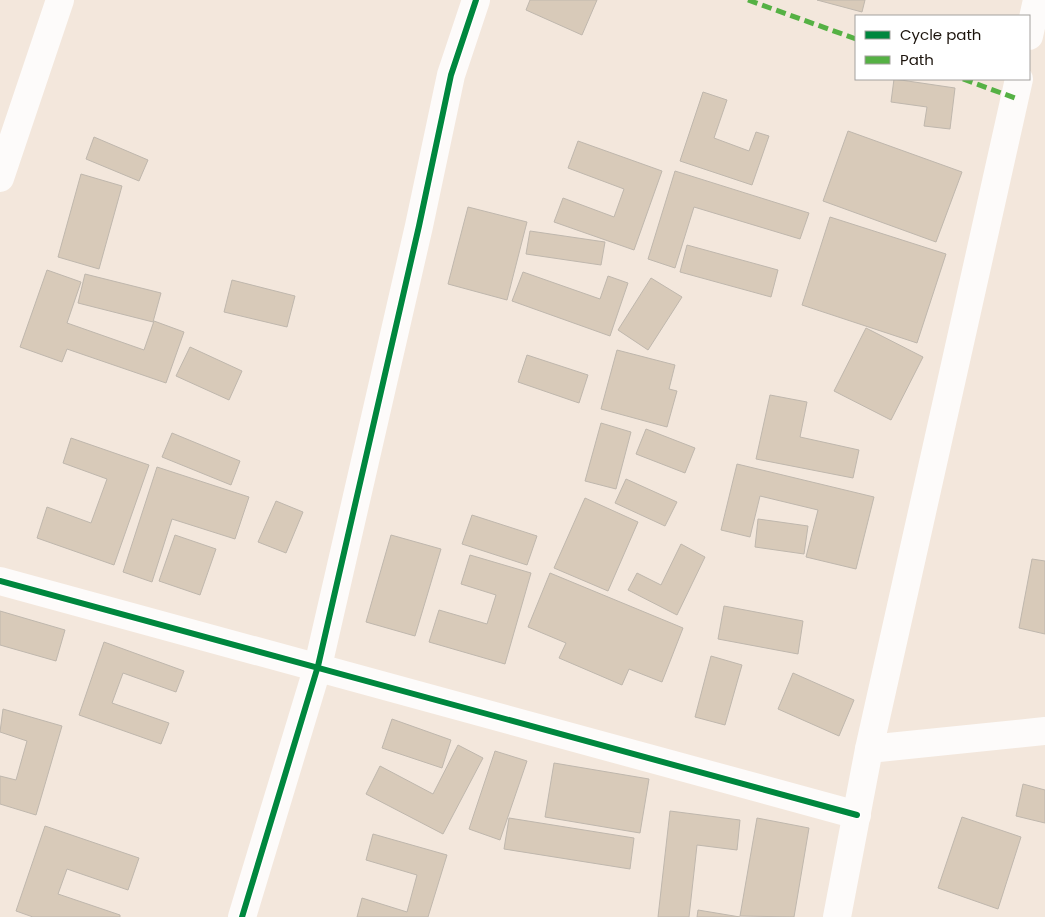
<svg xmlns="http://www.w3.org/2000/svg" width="1045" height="917" viewBox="0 0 1045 917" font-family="Poppins,sans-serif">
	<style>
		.building { fill: #d8cab9; stroke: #bfb7ad }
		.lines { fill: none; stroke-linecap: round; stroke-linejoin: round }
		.minor { stroke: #fdfbfa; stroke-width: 28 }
		.quiet { stroke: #55b144; stroke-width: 5; stroke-dasharray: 10 5; stroke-linecap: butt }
		.cycleway-casing { stroke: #fff; stroke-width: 9 }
		.cycleway { stroke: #00873e; stroke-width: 6 }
	</style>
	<rect width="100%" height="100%" fill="#f3e7dc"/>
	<!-- building -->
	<g class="building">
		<path d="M 530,0 L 597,0 L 582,35 L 526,10 Z"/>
		<path d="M 817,0 L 865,0 L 862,12 Z"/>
		<path d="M 894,79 L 955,88 L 950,129 L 924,126 L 927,107 L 891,102 Z"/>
		<path d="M 703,92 L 727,100 L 714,138 L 749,151 L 756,132 L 769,136 L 752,185 L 680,161 Z"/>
		<path d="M 848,131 L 962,172 L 936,242 L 823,201 Z"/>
		<path d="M 94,137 L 148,160 L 139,181 L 86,159 Z"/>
		<path d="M 578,141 L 662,171 L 634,250 L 554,222 L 563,198 L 614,217 L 624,189 L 568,168 Z"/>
		<path d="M 675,171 L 809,213 L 800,239 L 694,207 L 675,268 L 648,259 Z"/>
		<path d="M 81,174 L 122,186 L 99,269 L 58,257 Z"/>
		<path d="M 468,207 L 527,222 L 507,300 L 448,284 Z"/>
		<path d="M 830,217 L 946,254 L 917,343 L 802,305 Z"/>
		<path d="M 530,231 L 605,242 L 601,265 L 526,254 Z"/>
		<path d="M 687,245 L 778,270 L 771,297 L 680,272 Z"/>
		<path d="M 47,270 L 81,282 L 67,323 L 144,350 L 154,321 L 184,332 L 166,383 L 67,349 L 62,362 L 20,347 Z"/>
		<path d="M 523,272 L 600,299 L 608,276 L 628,283 L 610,336 L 512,301 Z"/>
		<path d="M 85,274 L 161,293 L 153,322 L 78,303 Z"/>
		<path d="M 651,278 L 682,297 L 648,350 L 618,330 Z"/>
		<path d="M 232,280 L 295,296 L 287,327 L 224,312 Z"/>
		<path d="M 866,328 L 923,357 L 891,420 L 834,391 Z"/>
		<path d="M 190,347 L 242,371 L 229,400 L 176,376 Z"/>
		<path d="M 617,350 L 675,365 L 669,389 L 677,391 L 667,427 L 601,409 Z"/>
		<path d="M 527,355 L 588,375 L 579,403 L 518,382 Z"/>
		<path d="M 770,395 L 807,402 L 800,437 L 859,450 L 853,478 L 756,459 Z"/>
		<path d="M 601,423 L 631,432 L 616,489 L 585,481 Z"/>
		<path d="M 646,429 L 695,448 L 685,473 L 636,454 Z"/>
		<path d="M 172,433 L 240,461 L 231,485 L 162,457 Z"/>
		<path d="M 71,438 L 149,465 L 114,565 L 37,538 L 47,507 L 91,523 L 107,479 L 63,463 Z"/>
		<path d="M 737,464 L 874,497 L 856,569 L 806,557 L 818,510 L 760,496 L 750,537 L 721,530 Z"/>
		<path d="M 157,467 L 249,497 L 235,539 L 172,519 L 152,582 L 123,572 Z"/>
		<path d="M 626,479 L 677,502 L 665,526 L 615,503 Z"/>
		<path d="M 585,498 L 638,522 L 608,591 L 554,568 Z"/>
		<path d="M 276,501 L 303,512 L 286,553 L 258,542 Z"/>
		<path d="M 472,515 L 537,536 L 527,565 L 462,544 Z"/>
		<path d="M 758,519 L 808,526 L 804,554 L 755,547 Z"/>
		<path d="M 175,535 L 216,549 L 200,595 L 159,581 Z"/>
		<path d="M 391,535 L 441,549 L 415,636 L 366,622 Z"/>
		<path d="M 681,544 L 705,557 L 677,615 L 628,590 L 637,573 L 661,585 Z"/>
		<path d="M 470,555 L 531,573 L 505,664 L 429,642 L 439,610 L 487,624 L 496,595 L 461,584 Z"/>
		<path d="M 1032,559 L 1045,561 L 1045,634 L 1019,628 Z"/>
		<path d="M 550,573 L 683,628 L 662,682 L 629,669 L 622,685 L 559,658 L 566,643 L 528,627 Z"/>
		<path d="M 724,606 L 803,621 L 798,654 L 718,639 Z"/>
		<path d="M 0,611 L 65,630 L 56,661 L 0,645 Z"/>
		<path d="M 104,642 L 184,671 L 176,692 L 123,673 L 112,703 L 169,723 L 161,744 L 79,715 Z"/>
		<path d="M 711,656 L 742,665 L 725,725 L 695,717 Z"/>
		<path d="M 793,673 L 854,700 L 839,736 L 778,709 Z"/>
		<path d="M 3,709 L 62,726 L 36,815 L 0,804 L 0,776 L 16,780 L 27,741 L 0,732 Z"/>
		<path d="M 392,719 L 451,740 L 442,768 L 382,748 Z"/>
		<path d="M 458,745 L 483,758 L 443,834 L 366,794 L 380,766 L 433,794 Z"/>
		<path d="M 495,751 L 527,761 L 500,840 L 469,829 Z"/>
		<path d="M 554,763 L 649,779 L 640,833 L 545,817 Z"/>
		<path d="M 1023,784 L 1045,790 L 1045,823 L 1016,816 Z"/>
		<path d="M 670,811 L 740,820 L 737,850 L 697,845 L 689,917 L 658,917 Z"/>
		<path d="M 962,817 L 1021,837 L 998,909 L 938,888 Z"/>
		<path d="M 509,818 L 634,838 L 630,869 L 504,849 Z"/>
		<path d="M 757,818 L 809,828 L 794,917 L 740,916 Z"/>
		<path d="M 45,826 L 139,858 L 128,890 L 67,869 L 58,894 L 120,915 L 120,917 L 33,917 L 16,911 Z"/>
		<path d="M 373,834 L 447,855 L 428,917 L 357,917 L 362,898 L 407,912 L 417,875 L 366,860 Z"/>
		<path d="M 698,910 L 740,917 L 697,917 Z"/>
	</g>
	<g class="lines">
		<!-- minor -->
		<g class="minor">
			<path d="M 1029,36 L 1037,0"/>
			<path d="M 0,178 L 60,0"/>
			<path d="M 0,581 L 857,815"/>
			<path d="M 869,749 L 1045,731"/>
			<path d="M 242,917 L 318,666 L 419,226 L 451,75 L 476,0"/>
			<path d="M 837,917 L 869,749 L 1019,79"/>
		</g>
		<!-- quiet -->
		<g class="quiet">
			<path d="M 748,0 L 856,39"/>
			<path d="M 963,79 L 1015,98"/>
		</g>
		<defs>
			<g id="cycleway">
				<path d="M 0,581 L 857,815"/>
				<path d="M 242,917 L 318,666 L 419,226 L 451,75 L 476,0"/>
			</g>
		</defs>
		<!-- cycleway casing -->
		<use href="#cycleway" class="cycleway-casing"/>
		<!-- cycleway -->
		<use href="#cycleway" class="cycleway"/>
	</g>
	<!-- legend -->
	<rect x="855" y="15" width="175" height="65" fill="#ffffff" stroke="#a4a19e"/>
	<rect x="865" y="31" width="25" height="8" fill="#00873e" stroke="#a4a19e"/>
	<text x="900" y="40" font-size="15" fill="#1c140d">Cycle path</text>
	<rect x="865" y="56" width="25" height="8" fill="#55b144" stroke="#a4a19e"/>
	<text x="900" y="65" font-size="15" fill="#1c140d">Path</text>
</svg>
